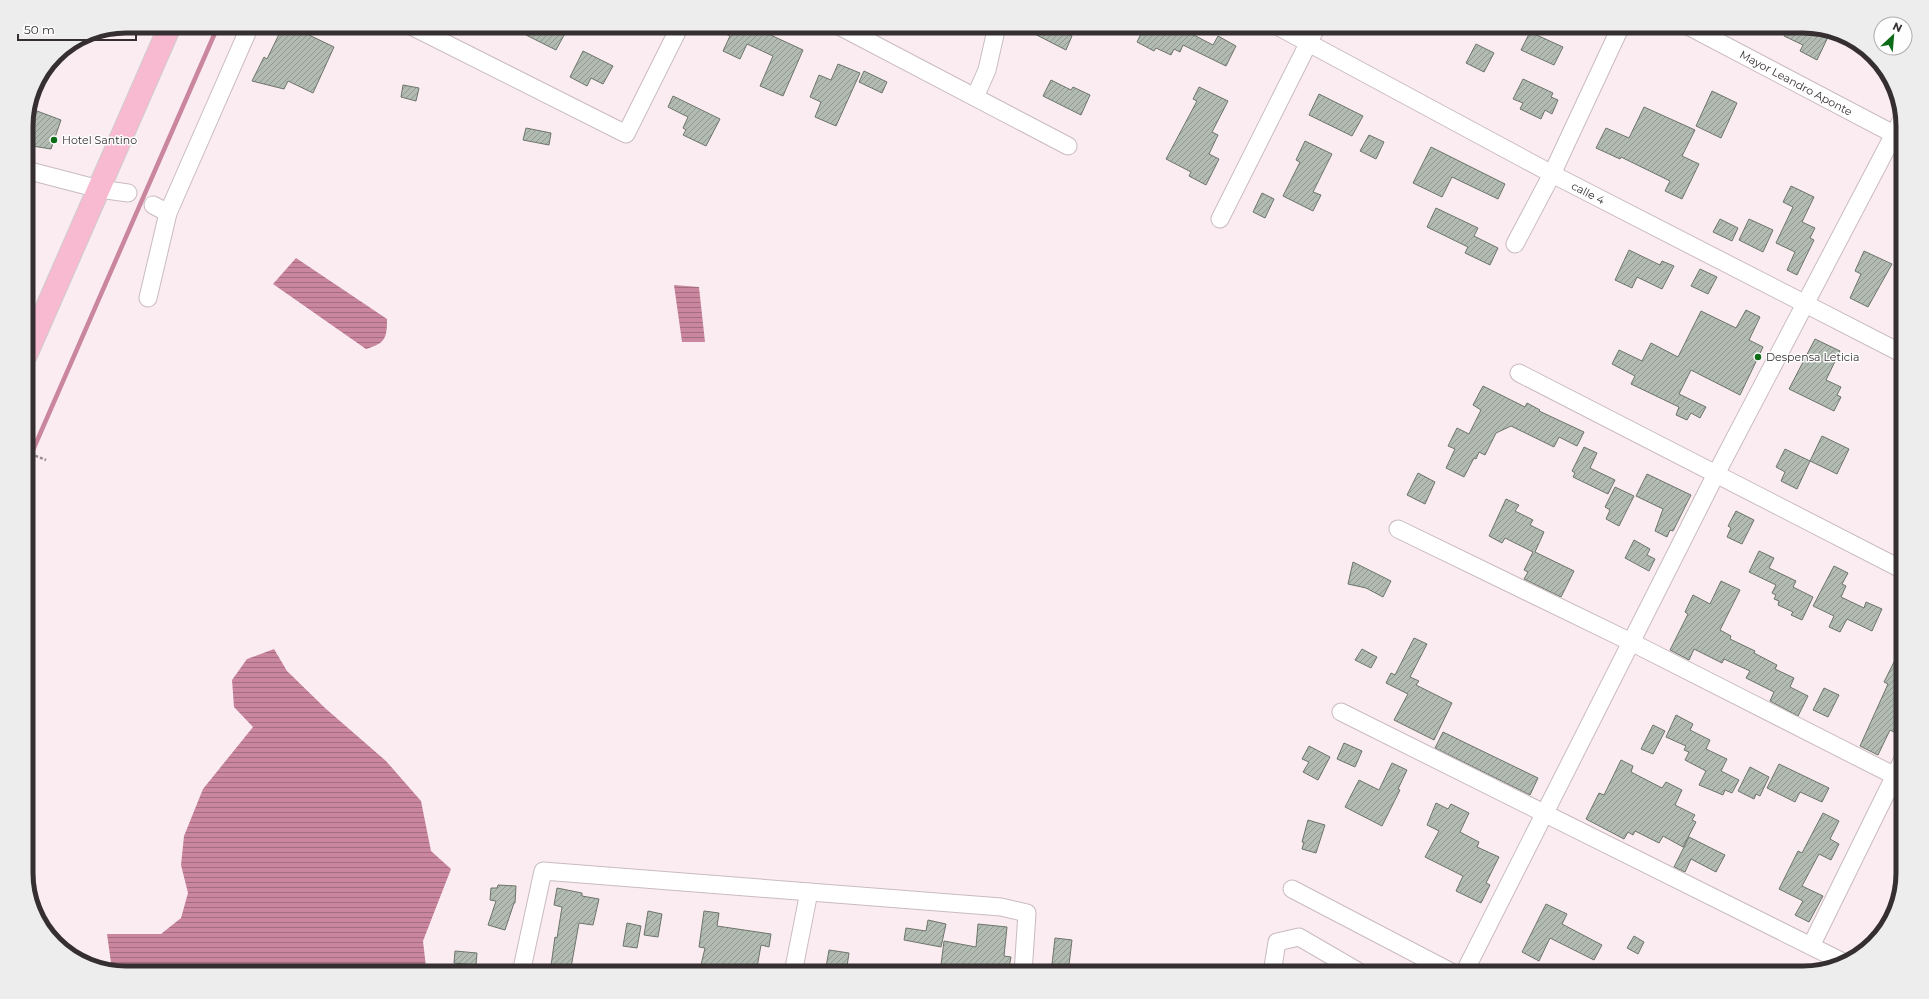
<svg xmlns="http://www.w3.org/2000/svg" width="1929" height="999" viewBox="0 0 1929 999" font-family="Montserrat,sans-serif">
	<style>
		.water { fill: url(#water-rules) }
		.lines { fill: none; stroke-linecap: round; stroke-linejoin: round }
		.stream { stroke: #c9869e; stroke-width: 4.5 }
		.building { fill: url(#building-hatch); stroke: #6c746b }
		.minor-casing { stroke: #c9bbc0; stroke-width: 19 }
		.trunk-casing { stroke: #cfcdce; stroke-width: 24 }
		.path { stroke: #958a8e; stroke-width: 2.5; stroke-dasharray: 3 2; stroke-linecap: butt }
		.minor { stroke: #fff; stroke-width: 17 }
		.trunk { stroke: #f7bad0; stroke-width: 22 }
		.poi-dot { fill: #0c6b16; stroke: #fefefe; stroke-width: 1.5 }
		.labels { text-anchor: middle; stroke-width: 3; stroke-linejoin: round; paint-order: stroke }
		.street-label { font-size: 11px; fill: #352f31; stroke: #fefefe }
		.poi-label { font-size: 11px; fill: #352f31; stroke: #fefefe; text-anchor: start }
		.rim { fill: none; stroke: #352f31; stroke-width: 5 }
	</style>
	<defs>
		<pattern id="water-rules" width="6" height="5" patternUnits="userSpaceOnUse"><rect width="6" height="5" fill="#c9869e"/><path d="M0 2.5h6" fill="none" stroke="#a46e81"/></pattern>
		<pattern id="building-hatch" width="6" height="6" patternUnits="userSpaceOnUse"><rect width="6" height="6" fill="#b2bbb1"/><path d="M-1 1l2-2M0 6l6-6M5 7l2-2" fill="none" stroke="#929891"/></pattern>
	</defs>
	<rect width="100%" height="100%" fill="#fbecf1"/>
	<!-- water -->
	<g class="water">
		<path d="M 296,258 L 387,319 C 387,339 385,343 366,349 L 273,284 Z"/>
		<path d="M 674,285 L 699,287 L 705,342 L 682,342 Z"/>
		<path d="M 274,649 L 287,671 L 325,708 L 386,761 L 421,801 L 431,851 L 451,869 L 423,941 L 426,967 L 423,973 L 126,973 L 112,970 L 107,934 L 161,934 L 181,918 L 188,893 L 181,865 L 184,836 L 203,789 L 253,727 L 234,707 L 232,680 L 247,659 Z"/>
	</g>
	<g class="lines">
		<!-- stream -->
		<path class="stream" d="M 26,466 L 218,26"/>
	</g>
	<!-- building -->
	<g class="building">
		<path d="M 283,26 L 314,26 L 309,35 L 334,47 L 313,93 L 288,81 L 284,89 L 252,81 L 264,57 L 267,59 Z"/>
		<path d="M 530,26 L 569,26 L 556,50 L 526,35 Z"/>
		<path d="M 710,26 L 765,26 L 762,31 L 803,50 L 783,96 L 760,86 L 773,56 L 747,44 L 740,59 L 723,51 L 730,36 Z"/>
		<path d="M 1019,26 L 1051,26 L 1072,36 L 1066,50 Z"/>
		<path d="M 1145,26 L 1188,26 L 1186,31 L 1213,45 L 1218,36 L 1236,46 L 1226,66 L 1183,45 L 1180,52 L 1174,49 L 1171,55 L 1156,48 L 1154,51 L 1137,42 Z"/>
		<path d="M 1788,26 L 1805,27 L 1828,37 L 1817,60 L 1800,51 L 1803,45 L 1784,36 Z"/>
		<path d="M 1530,32 L 1563,47 L 1554,65 L 1521,50 Z"/>
		<path d="M 1476,44 L 1494,53 L 1484,72 L 1466,63 Z"/>
		<path d="M 583,51 L 613,66 L 603,84 L 591,78 L 587,86 L 570,77 Z"/>
		<path d="M 838,64 L 860,73 L 836,126 L 815,117 L 821,102 L 810,97 L 819,75 L 831,80 Z"/>
		<path d="M 864,71 L 887,82 L 882,93 L 859,82 Z"/>
		<path d="M 1523,79 L 1553,93 L 1551,97 L 1558,100 L 1552,114 L 1545,110 L 1541,119 L 1520,109 L 1523,103 L 1513,99 Z"/>
		<path d="M 1051,80 L 1071,90 L 1073,87 L 1090,95 L 1081,115 L 1043,96 Z"/>
		<path d="M 403,85 L 419,88 L 416,101 L 401,97 Z"/>
		<path d="M 1199,87 L 1228,101 L 1212,132 L 1218,135 L 1209,154 L 1219,159 L 1206,185 L 1189,176 L 1191,172 L 1166,159 L 1197,101 L 1193,99 Z"/>
		<path d="M 1712,91 L 1737,103 L 1721,138 L 1696,126 Z"/>
		<path d="M 1319,94 L 1363,116 L 1352,136 L 1309,115 Z"/>
		<path d="M 673,96 L 720,119 L 706,146 L 683,135 L 686,130 L 683,128 L 688,117 L 668,107 Z"/>
		<path d="M 1644,107 L 1695,130 L 1682,156 L 1699,164 L 1682,199 L 1665,191 L 1670,181 L 1621,157 L 1620,159 L 1596,148 L 1606,128 L 1629,138 Z"/>
		<path d="M 29,108 L 61,120 L 51,149 L 26,145 L 26,120 Z"/>
		<path d="M 526,128 L 551,133 L 549,145 L 523,140 Z"/>
		<path d="M 1369,135 L 1384,142 L 1376,159 L 1360,151 Z"/>
		<path d="M 1305,141 L 1332,154 L 1313,192 L 1321,195 L 1313,211 L 1283,196 L 1300,162 L 1296,160 Z"/>
		<path d="M 1431,147 L 1505,184 L 1498,199 L 1452,177 L 1442,197 L 1413,183 Z"/>
		<path d="M 1791,186 L 1814,197 L 1802,222 L 1815,228 L 1810,238 L 1814,240 L 1797,275 L 1787,270 L 1795,252 L 1776,243 L 1793,207 L 1783,202 Z"/>
		<path d="M 1262,193 L 1274,199 L 1265,218 L 1253,212 Z"/>
		<path d="M 1436,208 L 1478,228 L 1474,236 L 1498,248 L 1490,265 L 1465,253 L 1468,247 L 1427,227 Z"/>
		<path d="M 1720,219 L 1738,228 L 1732,241 L 1713,232 Z"/>
		<path d="M 1749,219 L 1773,230 L 1763,252 L 1739,240 Z"/>
		<path d="M 1629,250 L 1660,265 L 1662,261 L 1674,266 L 1662,289 L 1637,277 L 1632,288 L 1615,280 Z"/>
		<path d="M 1864,251 L 1892,264 L 1868,307 L 1850,298 L 1861,274 L 1855,271 Z"/>
		<path d="M 1700,269 L 1717,277 L 1708,294 L 1691,286 Z"/>
		<path d="M 1746,310 L 1760,317 L 1749,340 L 1763,347 L 1740,395 L 1691,370 L 1679,394 L 1706,407 L 1700,418 L 1691,413 L 1687,420 L 1676,415 L 1679,407 L 1631,384 L 1635,376 L 1612,364 L 1619,350 L 1642,361 L 1651,343 L 1678,357 L 1701,311 L 1736,328 Z"/>
		<path d="M 1815,339 L 1840,351 L 1826,380 L 1841,387 L 1837,395 L 1841,397 L 1834,411 L 1789,389 Z"/>
		<path d="M 1483,386 L 1525,407 L 1527,403 L 1540,410 L 1539,411 L 1584,432 L 1577,446 L 1559,437 L 1554,447 L 1511,426 L 1496,433 L 1485,455 L 1479,452 L 1476,459 L 1474,458 L 1464,477 L 1446,468 L 1455,449 L 1448,446 L 1457,428 L 1469,434 L 1481,410 L 1473,405 Z"/>
		<path d="M 1822,436 L 1849,449 L 1837,474 L 1810,461 Z"/>
		<path d="M 1584,447 L 1597,453 L 1590,468 L 1615,480 L 1608,494 L 1573,477 L 1575,473 L 1572,471 Z"/>
		<path d="M 1785,449 L 1810,461 L 1797,489 L 1781,481 L 1785,472 L 1776,467 Z"/>
		<path d="M 1418,473 L 1435,482 L 1425,504 L 1407,495 Z"/>
		<path d="M 1647,474 L 1691,495 L 1673,531 L 1670,530 L 1667,537 L 1655,531 L 1663,509 L 1636,496 Z"/>
		<path d="M 1615,487 L 1634,496 L 1619,526 L 1606,519 L 1610,510 L 1605,507 Z"/>
		<path d="M 1506,499 L 1519,505 L 1515,511 L 1533,520 L 1530,525 L 1544,532 L 1535,552 L 1574,571 L 1561,597 L 1524,579 L 1528,572 L 1524,570 L 1533,552 L 1505,538 L 1502,543 L 1489,536 Z"/>
		<path d="M 1736,511 L 1754,520 L 1742,544 L 1727,537 L 1731,528 L 1728,526 Z"/>
		<path d="M 1634,540 L 1650,549 L 1647,555 L 1655,559 L 1649,571 L 1625,558 Z"/>
		<path d="M 1759,551 L 1774,558 L 1769,568 L 1796,581 L 1793,587 L 1813,597 L 1802,620 L 1791,615 L 1793,612 L 1778,605 L 1779,601 L 1774,599 L 1776,595 L 1772,593 L 1776,585 L 1749,572 Z"/>
		<path d="M 1353,562 L 1391,581 L 1383,597 L 1366,588 L 1348,584 Z"/>
		<path d="M 1834,566 L 1848,573 L 1842,584 L 1846,586 L 1841,597 L 1864,608 L 1866,602 L 1882,609 L 1872,631 L 1847,619 L 1840,632 L 1829,627 L 1834,616 L 1813,606 Z"/>
		<path d="M 1721,581 L 1740,590 L 1720,630 L 1731,636 L 1730,639 L 1755,651 L 1754,653 L 1777,665 L 1775,669 L 1794,678 L 1790,687 L 1808,696 L 1798,716 L 1770,701 L 1774,692 L 1746,678 L 1750,671 L 1724,659 L 1722,663 L 1694,649 L 1689,660 L 1670,650 L 1688,614 L 1685,612 L 1693,595 L 1710,604 Z"/>
		<path d="M 1414,638 L 1427,644 L 1410,677 L 1419,681 L 1416,685 L 1452,703 L 1434,740 L 1394,720 L 1408,694 L 1386,683 L 1391,673 L 1395,675 Z"/>
		<path d="M 1903,644 L 1903,737 L 1890,730 L 1878,755 L 1860,746 L 1888,684 L 1884,682 Z"/>
		<path d="M 1362,649 L 1377,657 L 1371,668 L 1355,660 Z"/>
		<path d="M 1824,688 L 1839,695 L 1828,717 L 1813,710 Z"/>
		<path d="M 1676,715 L 1693,724 L 1690,730 L 1710,740 L 1706,749 L 1727,759 L 1721,771 L 1739,780 L 1732,793 L 1725,790 L 1723,795 L 1699,785 L 1706,771 L 1685,760 L 1689,752 L 1684,750 L 1686,746 L 1666,737 Z"/>
		<path d="M 1653,725 L 1665,731 L 1653,754 L 1641,749 Z"/>
		<path d="M 1443,732 L 1538,778 L 1530,795 L 1435,748 Z"/>
		<path d="M 1344,743 L 1362,751 L 1355,767 L 1337,759 Z"/>
		<path d="M 1309,746 L 1330,757 L 1318,780 L 1303,772 L 1309,762 L 1302,759 Z"/>
		<path d="M 1621,760 L 1633,766 L 1631,772 L 1662,788 L 1666,782 L 1682,790 L 1675,805 L 1695,815 L 1692,820 L 1696,822 L 1683,847 L 1663,836 L 1659,843 L 1635,831 L 1633,835 L 1628,832 L 1624,839 L 1586,819 L 1599,793 L 1604,795 Z"/>
		<path d="M 1392,763 L 1407,770 L 1398,789 L 1400,790 L 1382,826 L 1345,807 L 1359,780 L 1379,790 Z"/>
		<path d="M 1779,764 L 1829,788 L 1822,802 L 1800,792 L 1795,802 L 1767,788 Z"/>
		<path d="M 1750,767 L 1769,777 L 1760,796 L 1756,794 L 1754,799 L 1738,791 Z"/>
		<path d="M 1436,803 L 1448,809 L 1451,804 L 1469,813 L 1460,832 L 1479,842 L 1477,847 L 1499,857 L 1486,883 L 1490,885 L 1481,903 L 1456,891 L 1463,876 L 1425,857 L 1439,831 L 1427,825 Z"/>
		<path d="M 1823,813 L 1839,821 L 1830,839 L 1839,844 L 1831,860 L 1819,854 L 1802,886 L 1823,896 L 1809,922 L 1795,915 L 1803,901 L 1779,889 L 1798,851 L 1802,853 Z"/>
		<path d="M 1308,820 L 1325,825 L 1316,853 L 1302,849 L 1304,842 L 1302,842 Z"/>
		<path d="M 1689,837 L 1725,855 L 1716,872 L 1691,859 L 1685,872 L 1674,867 Z"/>
		<path d="M 498,885 L 516,886 L 515,903 L 514,903 L 505,930 L 488,925 L 496,901 L 490,900 L 491,888 L 497,888 Z"/>
		<path d="M 557,888 L 582,893 L 582,896 L 599,899 L 593,925 L 579,923 L 570,973 L 550,973 L 555,937 L 557,938 L 562,907 L 554,905 Z"/>
		<path d="M 1546,904 L 1567,914 L 1562,924 L 1602,945 L 1594,960 L 1550,938 L 1539,961 L 1522,952 Z"/>
		<path d="M 648,911 L 662,914 L 658,937 L 644,935 Z"/>
		<path d="M 704,911 L 719,913 L 717,926 L 771,934 L 769,947 L 761,945 L 756,973 L 716,973 L 700,969 L 705,948 L 699,947 Z"/>
		<path d="M 928,920 L 946,924 L 941,947 L 904,940 L 906,928 L 926,931 Z"/>
		<path d="M 627,923 L 641,926 L 637,948 L 623,946 Z"/>
		<path d="M 978,924 L 1007,927 L 1004,956 L 1011,957 L 1008,973 L 981,973 L 954,969 L 953,973 L 940,973 L 944,941 L 976,947 Z"/>
		<path d="M 1634,936 L 1644,942 L 1638,954 L 1627,948 Z"/>
		<path d="M 1055,938 L 1072,940 L 1068,973 L 1051,973 Z"/>
		<path d="M 829,950 L 849,953 L 846,973 L 825,973 Z"/>
		<path d="M 455,951 L 477,953 L 476,965 L 454,963 Z"/>
	</g>
	<g class="lines">
		<defs>
			<g id="minor">
				<path d="M 411,26 L 626,134 L 680,26"/>
				<path d="M 839,26 L 1068,146"/>
				<path d="M 1277,26 L 1552,174 L 1903,354"/>
				<path d="M 1688,26 L 1903,139"/>
				<path d="M 975,97 L 987,70 L 997,26"/>
				<path d="M 26,170 L 99,189 L 128,193"/>
				<path d="M 153,205 L 168,213"/>
				<path d="M 1220,219 L 1317,26"/>
				<path d="M 1515,244 L 1552,174 L 1621,26"/>
				<path d="M 148,298 L 168,213 L 250,26"/>
				<path d="M 1519,373 L 1903,570"/>
				<path d="M 1398,529 L 1633,643 L 1903,780"/>
				<path d="M 1341,712 L 1843,962"/>
				<path d="M 1292,889 L 1453,973"/>
				<path d="M 1811,946 L 1903,759"/>
				<path d="M 521,973 L 543,871 L 1001,907 L 1027,913 L 1023,973"/>
				<path d="M 793,973 L 809,892"/>
				<path d="M 1272,973 L 1277,942 L 1299,937 L 1361,973"/>
				<path d="M 1464,973 L 1716,474 L 1902,119"/>
			</g>
			<path id="trunk" d="M 26,355 L 170,26"/>
		</defs>
		<!-- minor casing -->
		<use href="#minor" class="minor-casing"/>
		<!-- trunk casing -->
		<use href="#trunk" class="trunk-casing"/>
		<!-- path -->
		<path class="path" d="M 26,452 L 46,460"/>
		<!-- minor -->
		<use href="#minor" class="minor"/>
		<!-- trunk -->
		<use href="#trunk" class="trunk"/>
	</g>
	<!-- markers -->
	<g class="poi-dot">
		<circle cx="54" cy="140" r="4"/>
		<circle cx="1758" cy="357" r="4"/>
	</g>
	<g class="labels">
		<!-- street labels -->
		<g class="street-label">
			<text transform="translate(1796 83) rotate(28)" y="4">Mayor Leandro Aponte</text>
			<text transform="translate(1588 193) rotate(27)" y="4">calle 4</text>
		</g>
		<!-- poi labels -->
		<g class="poi-label">
			<text x="62" y="144">Hotel Santino</text>
			<text x="1766" y="361">Despensa Leticia</text>
		</g>
	</g>
	<!-- crop -->
	<path d="M0 0H1929V999H0ZM126 33H1803A93 93 0 0 1 1896 126V873A93 93 0 0 1 1803 966H126A93 93 0 0 1 33 873V126A93 93 0 0 1 126 33Z" fill="#eeedee" fill-rule="evenodd"/>
	<path class="rim" d="M126 33H1803A93 93 0 0 1 1896 126V873A93 93 0 0 1 1803 966H126A93 93 0 0 1 33 873V126A93 93 0 0 1 126 33Z"/>
	<!-- north arrow -->
	<g transform="translate(1893 36) rotate(26)"><circle r="19" fill="#fefefe" stroke="#aeabac"/>
	<path d="M0-3L7 15L0 10L-7 15Z" fill="#0c6b16"/>
	<text y="-6" font-size="11" font-weight="bold" text-anchor="middle" fill="#352f31">N</text>
	</g>
	<!-- scale -->
	<path d="M18 34v6h118v-6" fill="none" stroke="#352f31" stroke-width="2"/>
	<text x="24" y="34" font-size="12" fill="#352f31" stroke="#fefefe" stroke-width="3" paint-order="stroke">50 m</text>
</svg>
